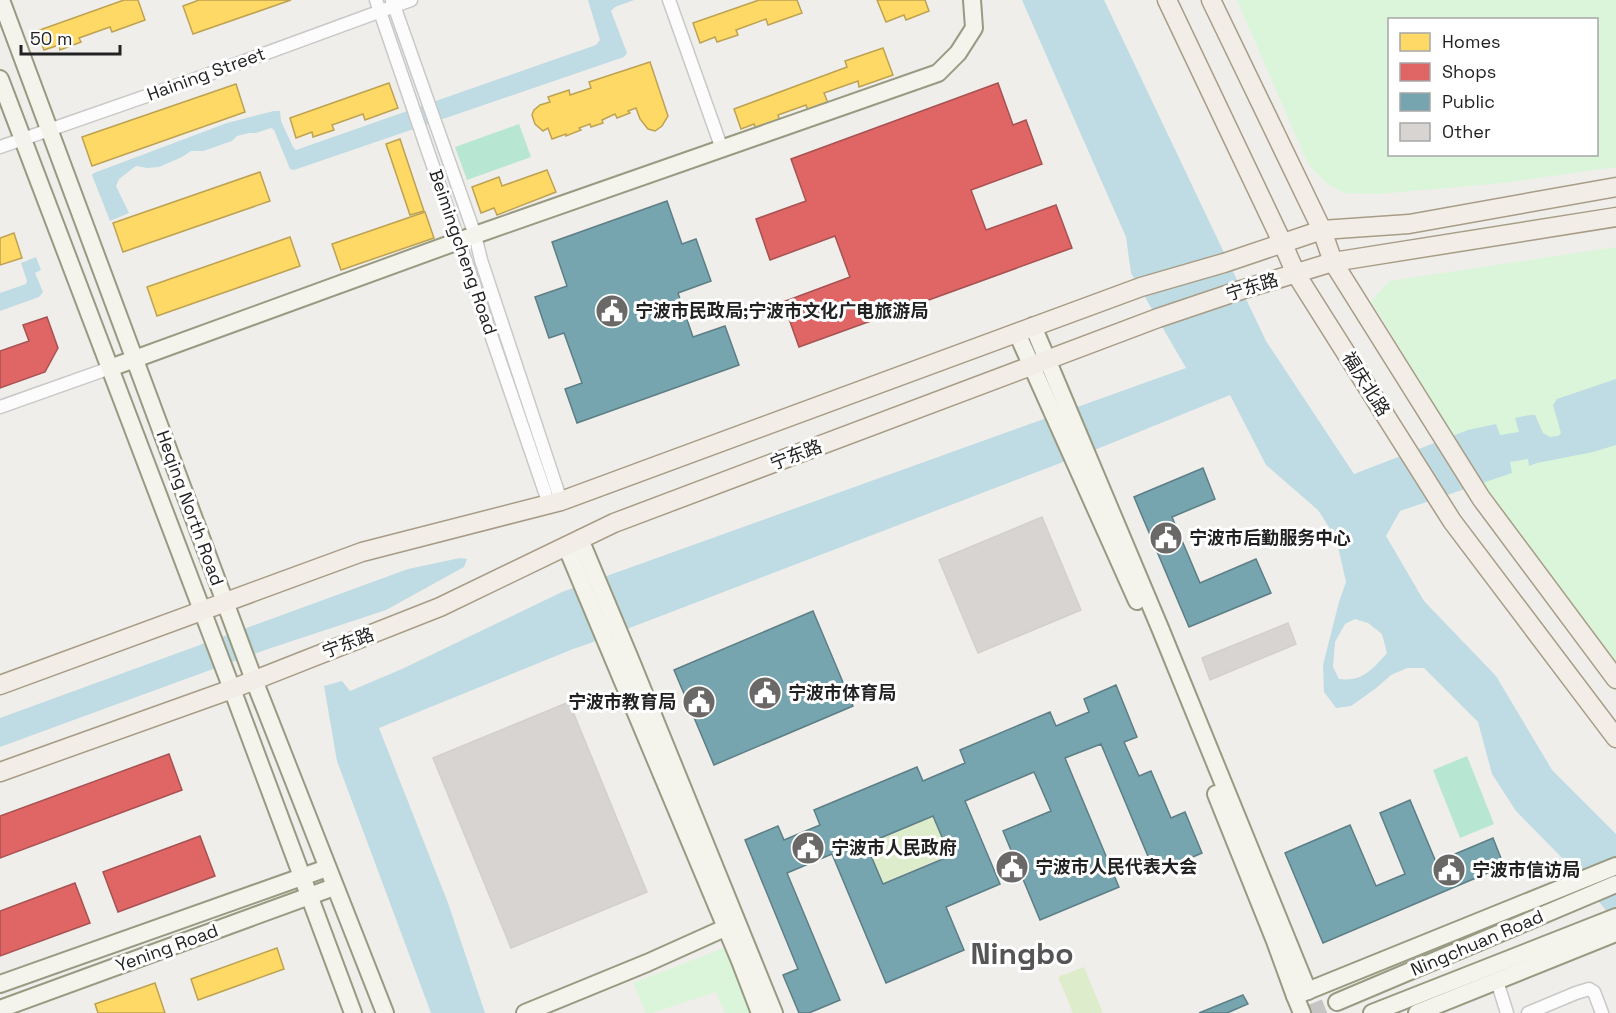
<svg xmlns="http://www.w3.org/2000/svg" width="1616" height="1013" font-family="'Space Grotesk','Noto Sans SC',sans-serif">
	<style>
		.grass { fill: #ddeccb }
		.park { fill: #daf5da; fill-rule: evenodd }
		.pitch { fill: #b7e6d2 }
		.water { fill: #bfdbe3; fill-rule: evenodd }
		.homes { fill: #ffd966; stroke: #bda252; stroke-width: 1.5 }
		.shops { fill: #e06666; stroke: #a75252; stroke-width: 1.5 }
		.public { fill: #76a5af; stroke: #5d7e85; stroke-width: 1.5; fill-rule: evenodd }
		.building { fill: #d7d4d2; stroke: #d3d0cc; stroke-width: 1.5 }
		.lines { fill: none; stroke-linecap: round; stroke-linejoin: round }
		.secondary-tunnel { stroke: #c7c5c3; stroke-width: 16; stroke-dasharray: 16 8; stroke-linecap: butt }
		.street-casing { stroke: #c9c8c7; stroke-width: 15 }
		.secondary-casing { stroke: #999a82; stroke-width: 20 }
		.primary-casing { stroke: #a79c86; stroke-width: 21 }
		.street { stroke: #fdfcfc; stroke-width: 12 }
		.secondary { stroke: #f4f4ed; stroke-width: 16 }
		.primary { stroke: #f3ede7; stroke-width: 18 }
		.labels { text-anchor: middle; stroke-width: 6; stroke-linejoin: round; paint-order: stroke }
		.street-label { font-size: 18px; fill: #222; stroke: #fff }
		.poi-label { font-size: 18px; font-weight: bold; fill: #222; stroke: #fff; text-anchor: start }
		.town-label { font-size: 30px; font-weight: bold; fill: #555; stroke: #fff }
	</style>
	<rect width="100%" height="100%" fill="#f0eeeb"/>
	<g class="grass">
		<polygon points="933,816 949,855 883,883 867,844"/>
		<polygon points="1084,967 1103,1013 1073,1013 1058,977"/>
	</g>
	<g class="park">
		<path d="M1237,0H1616V167L1503,183L1379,194L1343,193L1325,182L1308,164ZM1390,20H1596V154H1390Z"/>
		<polygon points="1616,247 1616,666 1482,484 1371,301 1389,281"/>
		<polygon points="724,948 753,1013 725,1013 716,992 652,1013 646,1013 633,983"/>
	</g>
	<g class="pitch">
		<polygon points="519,124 531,157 467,180 455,147"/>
		<polygon points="1467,756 1494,824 1460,838 1433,770"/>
	</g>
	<g class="water">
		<polygon points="588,0 634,0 615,7 611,11 627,53 624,57 294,170 290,169 274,130 271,128 256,133 249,133 237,136 232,141 203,151 191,151 182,157 159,167 147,168 136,166 119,179 116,186 129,213 110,221 92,175 94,173 227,123 274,111 280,111 281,121 293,147 296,150 596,45 600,40"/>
		<path d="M1022,0H1104L1266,341L1354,474L1468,430L1496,424L1500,435L1519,432L1515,418L1530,415H1535L1543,433L1550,437L1558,436L1561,433L1553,405L1557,399L1616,379V445L1593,452L1537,463L1529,466L1528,459L1510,462L1512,473L1400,511L1386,536L1424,601L1496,676L1552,770L1616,834V923L1573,869L1516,811L1492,774L1478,722L1424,668H1407L1391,675L1375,689L1351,706L1336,708L1324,692L1323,665L1339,602L1346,582L1336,538L1318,510L1266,465L1230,395L1097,449L585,645L573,649L379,728L448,903L485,1013H431L337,761L324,686L342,681L350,691L402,669L562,592L1186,368L1131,273L1126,237ZM1355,619L1368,623L1382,634L1387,653C1372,670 1362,682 1339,679L1333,667L1335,642L1345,624Z"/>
		<polygon points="36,257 41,270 35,273 43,292 39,297 0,311 0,293 26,284 27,281 21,263"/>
		<polygon points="460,558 467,559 464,567 386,610 265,650 0,747 0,718 408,569"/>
	</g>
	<g class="homes">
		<polygon points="124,0 138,0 145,20 112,32 110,27 79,38 81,42 60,50 59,45 44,50 37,31"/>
		<polygon points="199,0 291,0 193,34 183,6"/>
		<polygon points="759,0 797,0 802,13 768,25 766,19 736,30 738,35 717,42 715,37 700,43 693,23"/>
		<polygon points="877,0 925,0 929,11 906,20 904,15 886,22"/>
		<polygon points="883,48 893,75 859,87 858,81 824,93 828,103 808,111 806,105 778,115 780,121 756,129 754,124 741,129 734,109 847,67 845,61"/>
		<polygon points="650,62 668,116 662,126 655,131 648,129 640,119 636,108 628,111 630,113 617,118 615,114 602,120 603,123 591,127 590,124 579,128 581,130 566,136 566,134 552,139 548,128 543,131 535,124 532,115 534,110 540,105 550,102 548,97 569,90 570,95 591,88 589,82"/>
		<polygon points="389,83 398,108 365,120 363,114 332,125 334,130 313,137 312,132 296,138 290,118"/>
		<polygon points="236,84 245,112 92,166 82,137"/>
		<polygon points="400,139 424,211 410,215 386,144"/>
		<polygon points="547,170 556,192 497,215 494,208 481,213 472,187 499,177 502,186"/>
		<polygon points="260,172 270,201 123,252 113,223"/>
		<polygon points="425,212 434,238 341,270 332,244"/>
		<polygon points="14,233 22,258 0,265 0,238"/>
		<polygon points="290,237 300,266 157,316 147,287"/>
		<polygon points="34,345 42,369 0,385 0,357"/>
		<polygon points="277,948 284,969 198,1000 191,979"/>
		<polygon points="155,983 165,1013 98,1013 95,1004"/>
	</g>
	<g class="shops">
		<polygon points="998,83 1013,125 1026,120 1042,164 971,190 986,230 1056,205 1072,248 799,347 783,302 850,277 835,236 770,260 756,219 806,201 791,159"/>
		<polygon points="47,317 58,348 45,372 0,388 0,351 29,341 23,325"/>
		<polygon points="169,754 182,790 0,858 0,816"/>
		<polygon points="200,836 215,876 118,912 103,872"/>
		<polygon points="75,883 90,923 0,956 0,911"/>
	</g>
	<g class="public">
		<polygon points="667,201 682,244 696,239 711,281 678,293 693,337 725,326 739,365 577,423 565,389 582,383 564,333 549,338 535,297 567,286 552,242"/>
		<polygon points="1203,468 1215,499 1172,517 1200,583 1256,559 1271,593 1189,627 1134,497"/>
		<polygon points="813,611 853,706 714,765 674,670"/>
		<path d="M1116,685L1137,737L1124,742L1139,776L1151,771L1171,818L1185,812L1202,853L1155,873L1101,744L1065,758L1119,887L1040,920L1003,831L1051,811L1034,772L965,801L1000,884L946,907L964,950L886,983L832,854L787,873L840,1000L809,1013H799L783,975L798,969L745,840L778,826L784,840L820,825L814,810L917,767L923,781L965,763L960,750L1050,712L1056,726L1089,712L1084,699ZM933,816L950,856L883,884L866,844Z"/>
		<polygon points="1410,800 1436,862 1493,838 1504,866 1323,943 1285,853 1350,825 1376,886 1405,874 1380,813"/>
		<polygon points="1243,995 1248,1004 1227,1013 1199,1013"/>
	</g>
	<g class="building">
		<polygon points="1042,517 1081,610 978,653 939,560"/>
		<polygon points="1288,623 1296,644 1210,680 1202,658"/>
		<polygon points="569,702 647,892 511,948 433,758"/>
	</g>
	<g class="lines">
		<polyline class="secondary-tunnel" points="1310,1013 1337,1002"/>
		<defs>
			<g id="street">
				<polyline points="376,0 549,504"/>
				<polyline points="392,0 475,235 481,260 561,501"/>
				<polyline points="669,0 722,149"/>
				<polyline points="0,147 201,77 411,0"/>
				<polyline points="0,407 110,368"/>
				<polyline points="1497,981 1507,1013"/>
				<polyline points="1528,1013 1576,993 1589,989 1594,992 1602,1013"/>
			</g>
			<g id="secondary">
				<polyline points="1,0 254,680 385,1013"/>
				<polyline points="0,79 232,689 353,1013"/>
				<polyline points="1033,326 1160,628 1308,991"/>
				<polyline points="1017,333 1137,601"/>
				<polyline points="110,368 475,235 938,73 958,53 974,28 972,0"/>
				<polyline points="580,539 631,661 774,1013"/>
				<polyline points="566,546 740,961 760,1013"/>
				<polyline points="1216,794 1275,941 1295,996"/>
				<polyline points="0,984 327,868"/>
				<polyline points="1337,1002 1616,884"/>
				<polyline points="0,1009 334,887"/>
				<polyline points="525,1013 647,963 736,923"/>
				<polyline points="1302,1013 1295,996 1616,866"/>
				<polyline points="1372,1013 1616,917"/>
				<polyline points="1417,1013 1616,933"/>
			</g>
			<g id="primary">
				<polyline points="1167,0 1282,242 1296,274 1452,521 1616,738"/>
				<polyline points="1211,0 1322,230 1333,262 1481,498 1616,679"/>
				<polyline points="0,685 362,552 561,501 1141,287 1224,263 1322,230 1409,224 1616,187"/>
				<polyline points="0,772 232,689 440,607 614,523 1158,318 1241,290 1333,262 1616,217"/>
			</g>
		</defs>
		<use href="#street" class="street-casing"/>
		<use href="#secondary" class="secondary-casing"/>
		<use href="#primary" class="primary-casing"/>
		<use href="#street" class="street"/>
		<use href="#secondary" class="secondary"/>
		<use href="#primary" class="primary"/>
	</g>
	<defs>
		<symbol id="civic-disc" viewBox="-11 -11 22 22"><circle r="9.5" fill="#6a6968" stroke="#fff"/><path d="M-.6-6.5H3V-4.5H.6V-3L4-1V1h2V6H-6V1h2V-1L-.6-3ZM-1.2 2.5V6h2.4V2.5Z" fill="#fff"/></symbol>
	</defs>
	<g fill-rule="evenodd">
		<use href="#civic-disc" x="593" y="292" width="38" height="38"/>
		<use href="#civic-disc" x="1147" y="519" width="38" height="38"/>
		<use href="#civic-disc" x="746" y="674" width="38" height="38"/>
		<use href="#civic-disc" x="680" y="683" width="38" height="38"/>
		<use href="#civic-disc" x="789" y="829" width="38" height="38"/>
		<use href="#civic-disc" x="993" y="848" width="38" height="38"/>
		<use href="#civic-disc" x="1430" y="851" width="38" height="38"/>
	</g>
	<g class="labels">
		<g class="street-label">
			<text transform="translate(206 74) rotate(-20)" y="6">Haining Street</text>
			<text transform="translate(463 252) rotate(71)" y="6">Beimingcheng Road</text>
			<text transform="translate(1252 287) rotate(-17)" y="6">宁东路</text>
			<text transform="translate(1366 384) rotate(58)" y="6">福庆北路</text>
			<text transform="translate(796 455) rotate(-21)" y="6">宁东路</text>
			<text transform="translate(190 508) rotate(70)" y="6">Heqing North Road</text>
			<text transform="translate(348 643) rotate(-21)" y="6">宁东路</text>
			<text transform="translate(1477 943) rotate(-23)" y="6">Ningchuan Road</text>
			<text transform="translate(167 948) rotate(-20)" y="6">Yening Road</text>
		</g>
		<g class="poi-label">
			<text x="635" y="317">宁波市民政局;宁波市文化广电旅游局</text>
			<text x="1189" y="544">宁波市后勤服务中心</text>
			<text x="788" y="699">宁波市体育局</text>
			<text x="676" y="708" text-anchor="end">宁波市教育局</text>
			<text x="831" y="854">宁波市人民政府</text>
			<text x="1035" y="873">宁波市人民代表大会</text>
			<text x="1472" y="876">宁波市信访局</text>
		</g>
		<g class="town-label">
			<text x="1022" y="964">Ningbo</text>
		</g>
	</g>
	<rect x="1388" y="18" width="210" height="138" fill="#ffffff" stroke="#a7a7a7" stroke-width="1.5"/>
	<rect x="1400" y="33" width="30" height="18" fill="#ffd966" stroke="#a7a7a7" stroke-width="1.5"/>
	<text x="1442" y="48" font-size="18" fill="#222222">Homes</text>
	<rect x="1400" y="63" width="30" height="18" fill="#e06666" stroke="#a7a7a7" stroke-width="1.5"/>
	<text x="1442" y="78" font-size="18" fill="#222222">Shops</text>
	<rect x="1400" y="93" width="30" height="18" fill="#76a5af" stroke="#a7a7a7" stroke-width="1.5"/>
	<text x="1442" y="108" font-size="18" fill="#222222">Public</text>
	<rect x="1400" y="123" width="30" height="18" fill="#d7d4d2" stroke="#a7a7a7" stroke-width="1.5"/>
	<text x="1442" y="138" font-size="18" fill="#222222">Other</text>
	<path d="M21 45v9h99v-9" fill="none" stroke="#222222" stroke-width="3"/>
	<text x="30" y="45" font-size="18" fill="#222222" stroke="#ffffff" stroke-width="4.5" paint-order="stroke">50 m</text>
</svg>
